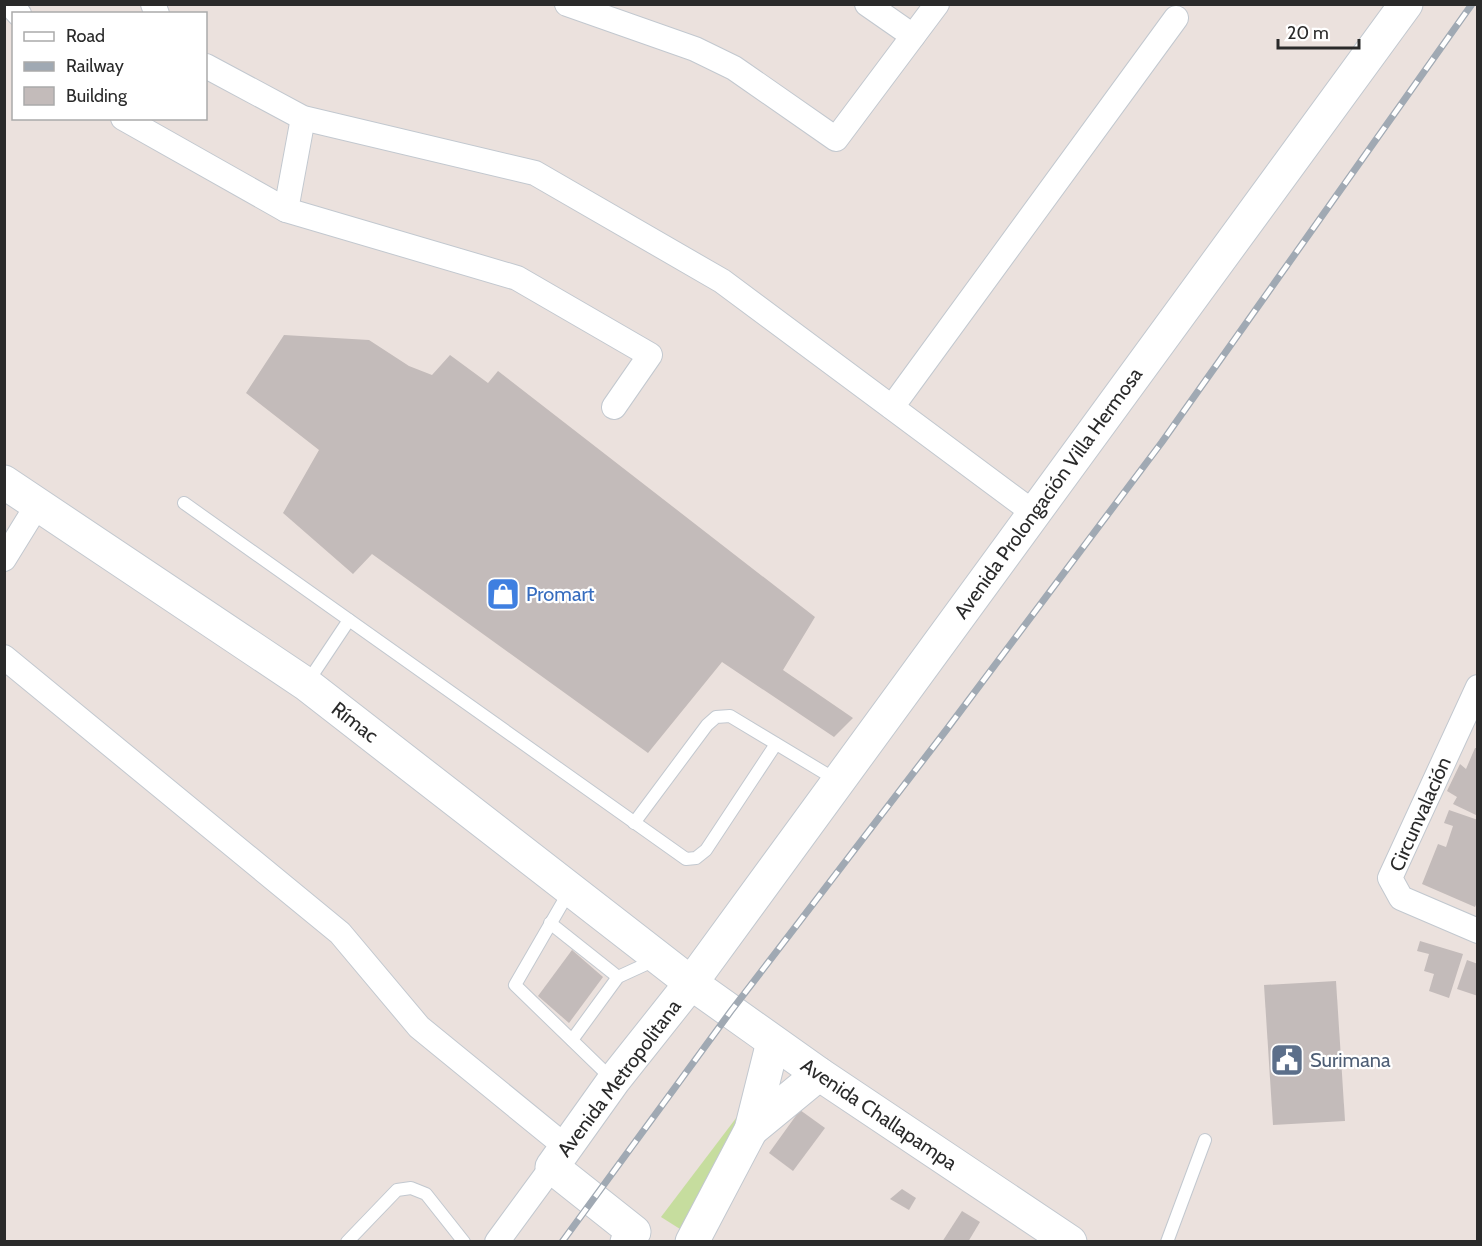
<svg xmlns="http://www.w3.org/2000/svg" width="1482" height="1246" font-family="Cabin,sans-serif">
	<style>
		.green { fill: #c6dd9e }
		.building { fill: #c3bbba }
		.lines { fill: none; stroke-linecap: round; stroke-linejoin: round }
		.lane-casing { stroke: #c2c8cf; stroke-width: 14 }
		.street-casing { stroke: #c2c8cf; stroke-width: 26 }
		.secondary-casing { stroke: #c2c8cf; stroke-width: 35 }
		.lane { stroke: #fff; stroke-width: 12 }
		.street { stroke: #fff; stroke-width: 24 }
		.secondary { stroke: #fff; stroke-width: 33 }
		.rail-casing { stroke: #a0a9b3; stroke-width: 7 }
		.rail { stroke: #fff; stroke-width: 4.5; stroke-dasharray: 14; stroke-linecap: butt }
		.labels { text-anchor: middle; stroke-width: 4.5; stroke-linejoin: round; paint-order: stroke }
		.street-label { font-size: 20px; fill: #2a2a2a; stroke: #fff }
		.shop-label { font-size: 20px; fill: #366cbe; stroke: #fff; text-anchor: start }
		.service-label { font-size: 20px; fill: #4e5e75; stroke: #fff; text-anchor: start }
	</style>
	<rect width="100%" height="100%" fill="#ebe1dd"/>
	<polygon class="green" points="765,1080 680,1229 661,1217"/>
	<g class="building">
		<polygon points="284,335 369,340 409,366 432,375 450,355 488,383 498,371 815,617 783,670 853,718 834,737 722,662 648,753 372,554 353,574 283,513 319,450 246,393"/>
		<polygon points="1475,748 1478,748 1478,816 1453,804 1457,797 1447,791 1460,764 1466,769"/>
		<polygon points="1449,810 1478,820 1478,900 1475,907 1422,884 1438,844 1446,847 1453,826 1444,823"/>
		<polygon points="1420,941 1463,954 1449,998 1429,991 1434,974 1424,971 1429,954 1417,951"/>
		<polygon points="572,950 603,977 569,1023 538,996"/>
		<polygon points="1467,960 1478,964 1478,996 1457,989"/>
		<polygon points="1336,981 1345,1121 1273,1125 1264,985"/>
		<polygon points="800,1110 825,1128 793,1171 769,1153"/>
		<polygon points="902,1189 916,1198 909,1210 890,1199"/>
		<polygon points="962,1211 980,1222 968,1242 942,1242"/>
	</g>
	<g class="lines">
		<defs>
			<g id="lane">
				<polyline points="184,503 686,859 696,858 706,850 776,744"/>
				<polyline points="307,683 349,620"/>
				<polyline points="634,823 707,725 716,717 730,716 838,781"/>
				<polyline points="570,890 515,985 613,1080"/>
				<polyline points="550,923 618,977"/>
				<polyline points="572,1040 618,977 655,960"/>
				<polyline points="347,1242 397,1190 411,1188 426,1194 464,1242"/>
				<polyline points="1167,1242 1205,1140"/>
			</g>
			<g id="street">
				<polyline points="10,4 19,14"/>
				<polyline points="153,4 157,14"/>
				<polyline points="567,4 695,49 734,68 836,139 937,4"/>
				<polyline points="867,4 913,36"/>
				<polyline points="206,66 303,118 535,173 722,281 1034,513"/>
				<polyline points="123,118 286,210 517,278 650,355 614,407"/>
				<polyline points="286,210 303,118"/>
				<polyline points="892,407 1176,18"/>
				<polyline points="4,559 38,504"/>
				<polyline points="4,657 340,933 419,1027 566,1147"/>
				<polyline points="1478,687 1390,878 1401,898 1478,931"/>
				<polyline points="497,1242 552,1167"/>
			</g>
			<g id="secondary">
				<polyline points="4,482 306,684 691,983 819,1074 1070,1242"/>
				<polyline points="751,1130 819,1074"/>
				<polyline points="627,1242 634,1232 552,1167 614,1080 691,983 1406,4"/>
				<polyline points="692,1242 751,1130 773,1042"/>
			</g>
		</defs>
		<use href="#lane" class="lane-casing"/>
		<use href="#street" class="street-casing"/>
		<use href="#secondary" class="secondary-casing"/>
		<use href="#lane" class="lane"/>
		<use href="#street" class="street"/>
		<use href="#secondary" class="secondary"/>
		<defs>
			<polyline id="rail" points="562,1242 731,1011 947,729 1162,442 1472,4"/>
		</defs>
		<use href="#rail" class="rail-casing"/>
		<use href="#rail" class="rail"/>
	</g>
	<defs>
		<symbol id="shop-square" viewBox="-11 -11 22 22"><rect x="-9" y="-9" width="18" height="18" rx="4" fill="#3f7fe0" stroke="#fff"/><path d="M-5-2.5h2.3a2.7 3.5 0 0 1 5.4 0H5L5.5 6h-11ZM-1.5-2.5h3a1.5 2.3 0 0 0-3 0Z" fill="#fff"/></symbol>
		<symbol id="civic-square" viewBox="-11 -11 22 22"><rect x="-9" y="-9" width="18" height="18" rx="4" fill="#5c6f8a" stroke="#fff"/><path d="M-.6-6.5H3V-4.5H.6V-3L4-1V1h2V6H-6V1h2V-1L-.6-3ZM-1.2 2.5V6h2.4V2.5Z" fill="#fff"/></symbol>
	</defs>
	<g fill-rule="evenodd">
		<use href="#shop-square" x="484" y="575" width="38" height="38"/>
		<use href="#civic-square" x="1268" y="1041" width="38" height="38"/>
	</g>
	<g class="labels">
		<g class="street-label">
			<text transform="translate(1048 493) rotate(-54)" y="7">Avenida Prolongación Villa Hermosa</text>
			<text transform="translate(355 722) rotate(38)" y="7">Rímac</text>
			<text transform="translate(1420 814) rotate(-66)" y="7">Circunvalación</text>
			<text transform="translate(619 1078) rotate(-53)" y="7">Avenida Metropolitana</text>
			<text transform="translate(879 1114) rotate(34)" y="7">Avenida Challapampa</text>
		</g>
		<g class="shop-label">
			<text x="526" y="601">Promart</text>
		</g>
		<g class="service-label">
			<text x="1310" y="1067">Surimana</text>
		</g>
	</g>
	<rect width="1482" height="1246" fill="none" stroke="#2a2a2a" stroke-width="12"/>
	<rect x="12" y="12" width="195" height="108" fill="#ffffff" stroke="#aaaaaa" stroke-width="1.5"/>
	<rect x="24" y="32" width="30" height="9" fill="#ffffff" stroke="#aaaaaa" stroke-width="1.5"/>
	<text x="66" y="42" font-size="18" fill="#2a2a2a">Road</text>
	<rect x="24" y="62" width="30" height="9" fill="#a0a9b3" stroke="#aaaaaa" stroke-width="1.5"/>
	<text x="66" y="72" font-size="18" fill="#2a2a2a">Railway</text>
	<rect x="24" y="87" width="30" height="18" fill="#c3bbba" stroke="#aaaaaa" stroke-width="1.5"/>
	<text x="66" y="102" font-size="18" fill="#2a2a2a">Building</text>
	<path d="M1278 39v9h81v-9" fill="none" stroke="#2a2a2a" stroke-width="3"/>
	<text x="1287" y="39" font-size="18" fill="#2a2a2a" stroke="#ffffff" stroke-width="4.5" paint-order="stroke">20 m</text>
</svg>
